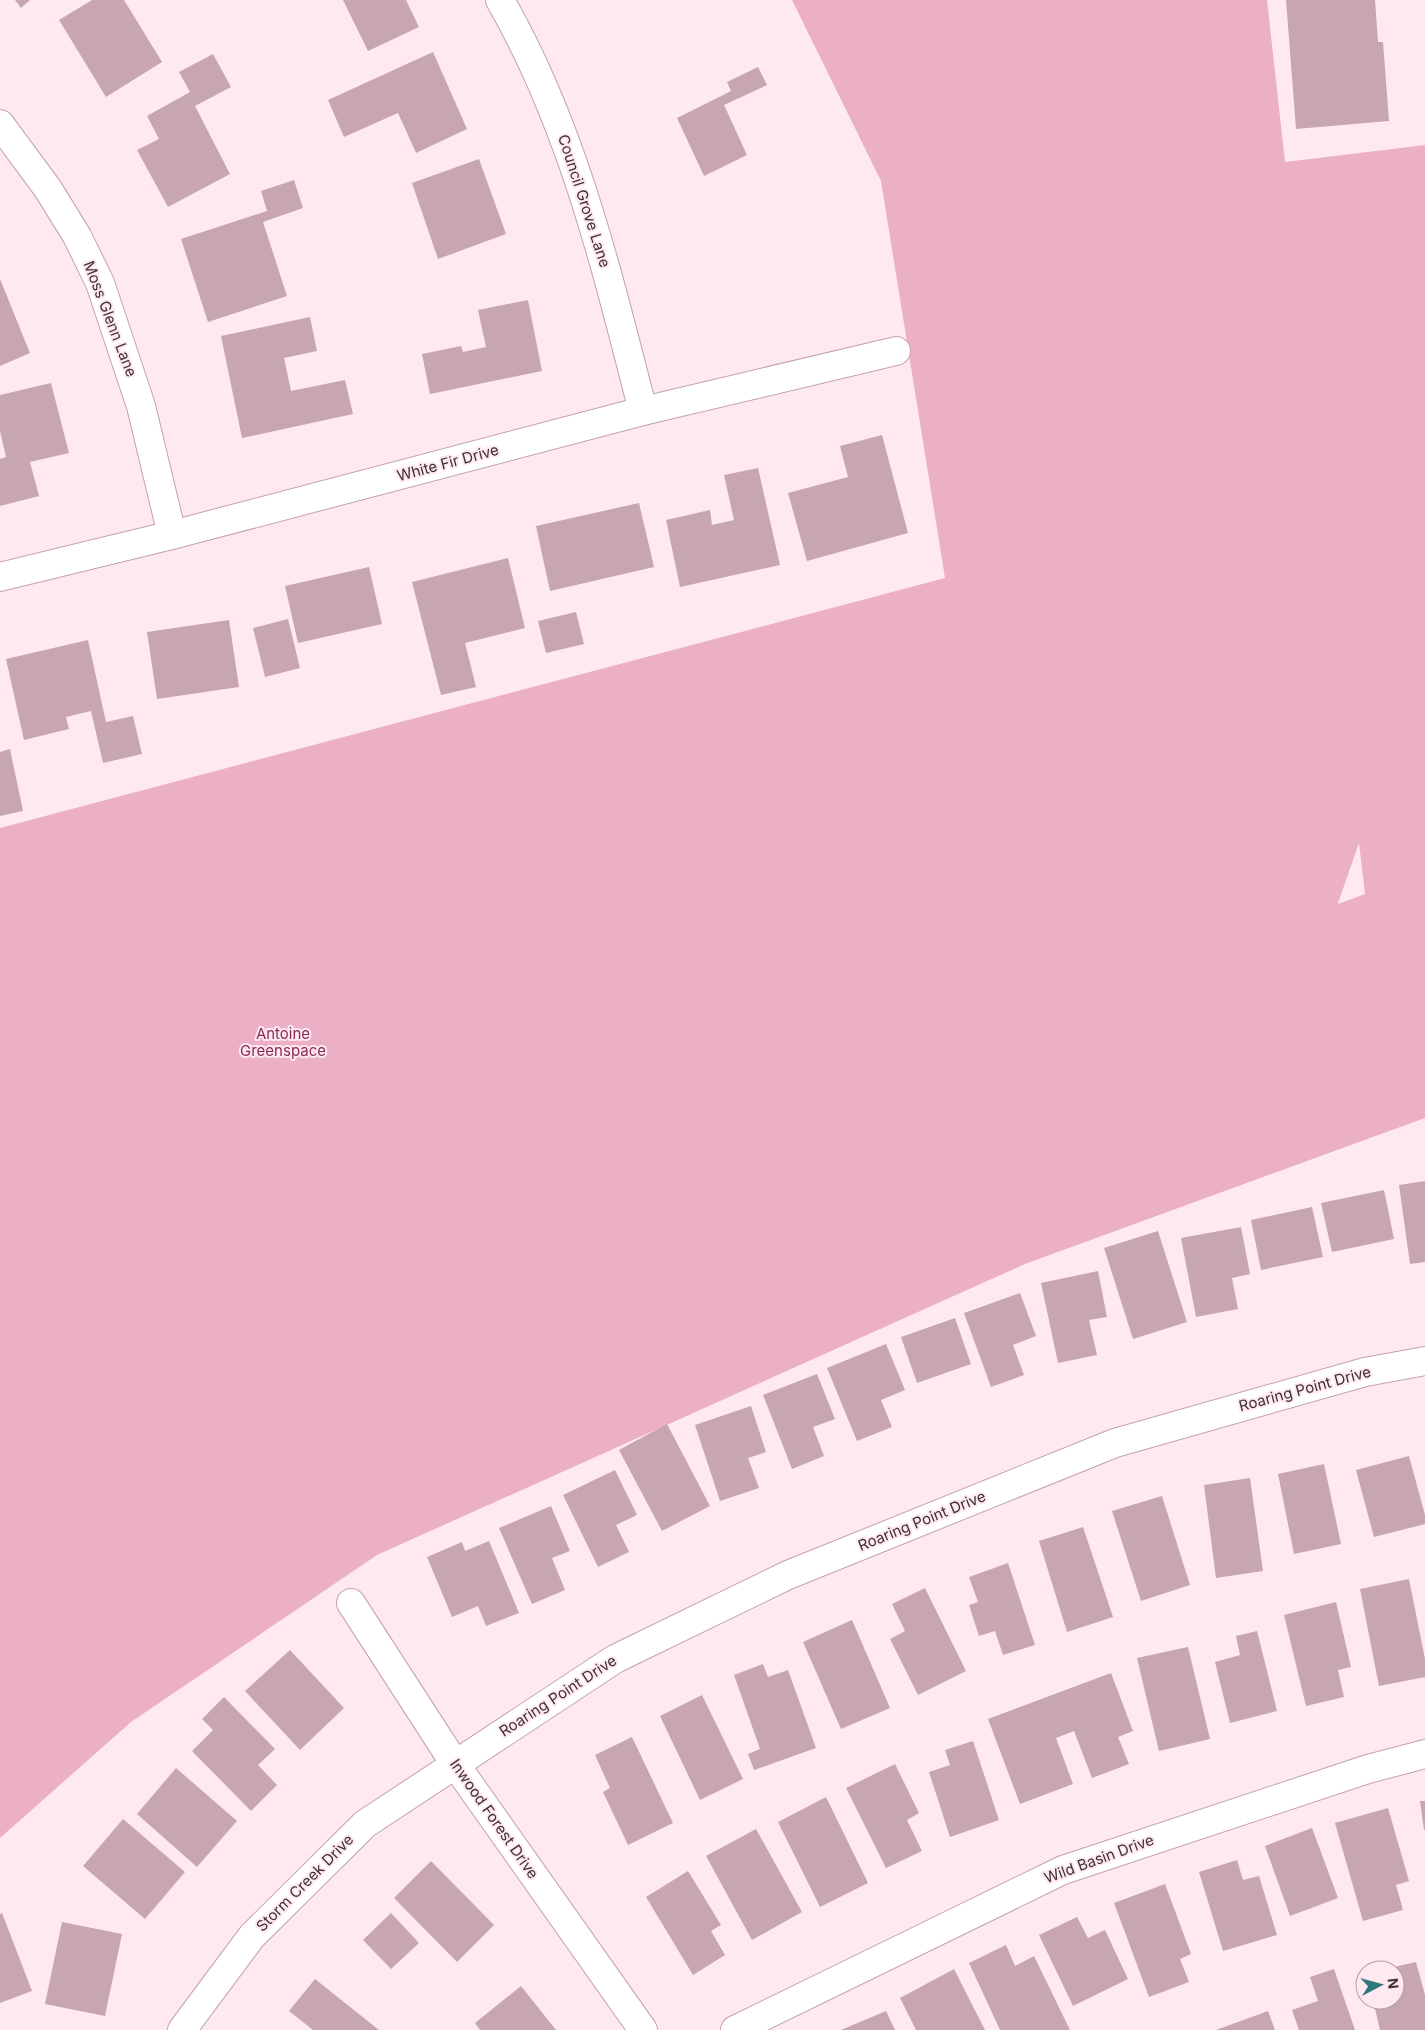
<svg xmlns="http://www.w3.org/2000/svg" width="1425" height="2030" font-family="Inter,sans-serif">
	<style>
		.green { fill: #ebafc6; fill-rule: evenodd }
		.building { fill: #c7a5b2 }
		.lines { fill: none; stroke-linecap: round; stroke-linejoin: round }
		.street-casing { stroke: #c3a1ae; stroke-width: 30 }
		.street { stroke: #fff; stroke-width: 28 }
		.labels { text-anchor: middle; stroke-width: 4; stroke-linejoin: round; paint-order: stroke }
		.street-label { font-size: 15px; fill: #3e3035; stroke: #ffe9f1 }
		.park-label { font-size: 15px; fill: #8a2859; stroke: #ffe9f1 }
	</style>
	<rect width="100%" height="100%" fill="#ffe9f1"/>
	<path class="green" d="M792,0H1267L1285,162L1425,145V1118L1025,1264L377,1555L131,1722L0,1838V828L945,578L881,181ZM1359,843L1365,894L1338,904V903Z"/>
	<g class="building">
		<polygon points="15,0 30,0 21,8"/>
		<polygon points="92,0 124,0 162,62 106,97 59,20"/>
		<polygon points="343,0 406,0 419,27 368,51"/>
		<polygon points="1286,0 1375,0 1378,42 1383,42 1389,121 1296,129"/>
		<polygon points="433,52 467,129 416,153 398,113 344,137 328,100"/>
		<polygon points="213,54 231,87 195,106 230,174 168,207 137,150 159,139 147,116 190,92 179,72"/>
		<polygon points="758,67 767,85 724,105 747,155 704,176 677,118 731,91 727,82"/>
		<polygon points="479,159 506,234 438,259 412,183"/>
		<polygon points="294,180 303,208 263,222 287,296 208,322 181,239 267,211 261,191"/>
		<polygon points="0,279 30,353 0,366"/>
		<polygon points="528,300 542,371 430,394 422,354 461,346 463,352 486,347 478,310"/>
		<polygon points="310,317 317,351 284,358 291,391 345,380 353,414 242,438 221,336"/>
		<polygon points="51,383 69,453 30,462 39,496 0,506 0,459 6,457 0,431 0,395"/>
		<polygon points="882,435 908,533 807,561 788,493 848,477 840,446"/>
		<polygon points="758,468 780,565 680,587 666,520 710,510 712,525 734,520 724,475"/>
		<polygon points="639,503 654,567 550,591 536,526"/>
		<polygon points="508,558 525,628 465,643 476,687 441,695 412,582"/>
		<polygon points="369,567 382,624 298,643 285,586"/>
		<polygon points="576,612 584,644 546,653 538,621"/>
		<polygon points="288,619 300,668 265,677 253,628"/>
		<polygon points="229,620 239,687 157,699 147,632"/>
		<polygon points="88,640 106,722 133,716 142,754 103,763 91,711 66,717 69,729 24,740 6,659"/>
		<polygon points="10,749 23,811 0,816 0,752"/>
		<polygon points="1425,1181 1425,1262 1410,1264 1399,1185"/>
		<polygon points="1384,1190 1394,1239 1332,1252 1321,1203"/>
		<polygon points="1312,1207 1323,1257 1261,1270 1251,1220"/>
		<polygon points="1241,1227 1250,1274 1232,1278 1238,1309 1196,1317 1181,1238"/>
		<polygon points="1158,1231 1187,1322 1133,1339 1104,1248"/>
		<polygon points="1098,1271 1107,1317 1089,1320 1097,1355 1058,1363 1041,1283"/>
		<polygon points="1020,1293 1036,1336 1013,1345 1024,1375 991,1387 964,1313"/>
		<polygon points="955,1318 971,1364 917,1383 901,1337"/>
		<polygon points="886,1344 905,1390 881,1400 892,1427 857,1441 827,1368"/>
		<polygon points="817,1374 835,1419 813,1427 824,1456 792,1469 763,1395"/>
		<polygon points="751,1406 766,1452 748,1458 759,1488 720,1501 695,1425"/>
		<polygon points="667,1424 710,1506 662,1531 619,1450"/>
		<polygon points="1409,1456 1425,1515 1425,1524 1374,1537 1356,1470"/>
		<polygon points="1324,1464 1341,1544 1294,1554 1278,1474"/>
		<polygon points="615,1470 637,1515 616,1525 629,1552 598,1567 563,1495"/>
		<polygon points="1250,1478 1263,1571 1216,1578 1204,1485"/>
		<polygon points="1162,1496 1190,1585 1141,1601 1112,1511"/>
		<polygon points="551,1506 570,1551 552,1558 565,1590 532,1604 499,1528"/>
		<polygon points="1083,1527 1113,1617 1067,1632 1039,1541"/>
		<polygon points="489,1541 519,1613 486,1626 478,1606 452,1617 427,1557 462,1542 465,1551"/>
		<polygon points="1008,1563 1035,1645 1003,1655 995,1631 979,1636 969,1605 978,1602 969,1577"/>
		<polygon points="1409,1579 1425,1659 1425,1677 1379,1686 1360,1589"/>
		<polygon points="925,1588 966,1671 918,1695 890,1639 905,1631 892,1604"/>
		<polygon points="1336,1602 1351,1667 1338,1670 1344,1697 1306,1706 1284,1615"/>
		<polygon points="852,1620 890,1708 841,1729 803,1642"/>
		<polygon points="1257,1631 1277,1711 1230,1723 1215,1662 1240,1655 1236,1636"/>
		<polygon points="1188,1647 1210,1739 1159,1751 1137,1658"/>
		<polygon points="290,1650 344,1708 300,1750 245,1691"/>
		<polygon points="763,1664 768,1677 788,1670 816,1748 754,1770 748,1754 760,1749 734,1675"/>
		<polygon points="1111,1673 1133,1731 1118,1737 1129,1764 1092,1778 1074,1731 1056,1738 1073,1784 1020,1804 988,1719"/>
		<polygon points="702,1695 743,1779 700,1800 660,1716"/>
		<polygon points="224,1697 275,1749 258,1765 277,1785 251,1811 192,1751 213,1730 202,1719"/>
		<polygon points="632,1737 673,1823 628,1845 603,1792 610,1788 595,1755"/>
		<polygon points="973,1741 999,1820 950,1837 929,1772 950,1765 945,1750"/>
		<polygon points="895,1764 919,1813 907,1820 922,1851 886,1868 846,1788"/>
		<polygon points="176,1768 237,1821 197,1867 137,1814"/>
		<polygon points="826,1797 868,1883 820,1907 778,1822"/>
		<polygon points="1420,1801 1425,1801 1425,1830 1424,1830"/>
		<polygon points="1388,1808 1409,1881 1396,1885 1403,1910 1363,1921 1335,1823"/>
		<polygon points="123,1819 185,1872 145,1919 83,1866"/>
		<polygon points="1312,1828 1338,1898 1290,1916 1265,1846"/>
		<polygon points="756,1829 802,1912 752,1940 706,1856"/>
		<polygon points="1237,1860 1243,1880 1259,1876 1277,1935 1223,1951 1199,1872"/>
		<polygon points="431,1861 494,1925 457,1962 394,1898"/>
		<polygon points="688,1871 721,1925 711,1931 725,1955 693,1975 646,1897"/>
		<polygon points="1165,1884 1191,1954 1180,1959 1189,1982 1149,1997 1114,1903"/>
		<polygon points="2,1913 32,1991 0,2003 0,1914"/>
		<polygon points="391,1913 419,1943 391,1969 363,1940"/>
		<polygon points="1077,1917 1088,1938 1105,1930 1128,1979 1073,2006 1039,1935"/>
		<polygon points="62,1922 122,1934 105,2016 45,2004"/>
		<polygon points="1006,1945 1015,1966 1034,1956 1070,2030 1000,2030 969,1963"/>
		<polygon points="1416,1962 1425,1995 1425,2030 1380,2030 1373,2000 1395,2000 1395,1970 1385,1969"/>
		<polygon points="954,1969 985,2030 916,2030 900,1998"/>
		<polygon points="1334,1969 1355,2030 1299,2030 1292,2010 1318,2001 1310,1977"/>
		<polygon points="315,1979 379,2030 313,2030 289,2011"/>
		<polygon points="521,1986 556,2030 480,2030 475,2023"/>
		<polygon points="886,2011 895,2030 841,2030"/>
		<polygon points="1268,2011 1275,2030 1216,2030"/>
	</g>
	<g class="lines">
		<defs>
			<g id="street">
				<path d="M500,0C573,127 607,271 643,411"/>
				<polyline points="0,124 48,189 77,236 100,283 141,406 172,535"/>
				<polyline points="0,577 172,535 643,411 896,351"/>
				<polyline points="351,1603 455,1764 643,2030"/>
				<polyline points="182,2030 252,1936 365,1824 615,1659 788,1575 1115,1443 1365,1372 1425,1361"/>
				<polyline points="735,2030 1063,1870 1368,1769 1425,1754"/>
			</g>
		</defs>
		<use href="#street" class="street-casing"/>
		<use href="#street" class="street"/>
	</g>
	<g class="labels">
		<g class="street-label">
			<text transform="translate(584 201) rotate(72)" y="5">Council Grove Lane</text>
			<text transform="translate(110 319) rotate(69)" y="5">Moss Glenn Lane</text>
			<text transform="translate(448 463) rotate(-15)" y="5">White Fir Drive</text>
			<text transform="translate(1305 1389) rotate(-15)" y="5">Roaring Point Drive</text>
			<text transform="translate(922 1521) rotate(-22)" y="5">Roaring Point Drive</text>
			<text transform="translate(558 1696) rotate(-33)" y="5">Roaring Point Drive</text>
			<text transform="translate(494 1819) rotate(55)" y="5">Inwood Forest Drive</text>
			<text transform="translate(1099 1859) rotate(-20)" y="5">Wild Basin Drive</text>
			<text transform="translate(305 1883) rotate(-45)" y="5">Storm Creek Drive</text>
		</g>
		<g class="park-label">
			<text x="283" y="1039">Antoine<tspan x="283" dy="17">Greenspace</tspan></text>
		</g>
	</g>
	<g transform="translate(1380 1985) rotate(84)"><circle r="24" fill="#ffe9f1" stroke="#b29fa6"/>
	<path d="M0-4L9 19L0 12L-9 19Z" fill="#2f787b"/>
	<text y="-8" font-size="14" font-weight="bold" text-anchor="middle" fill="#3e3035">N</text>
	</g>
</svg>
